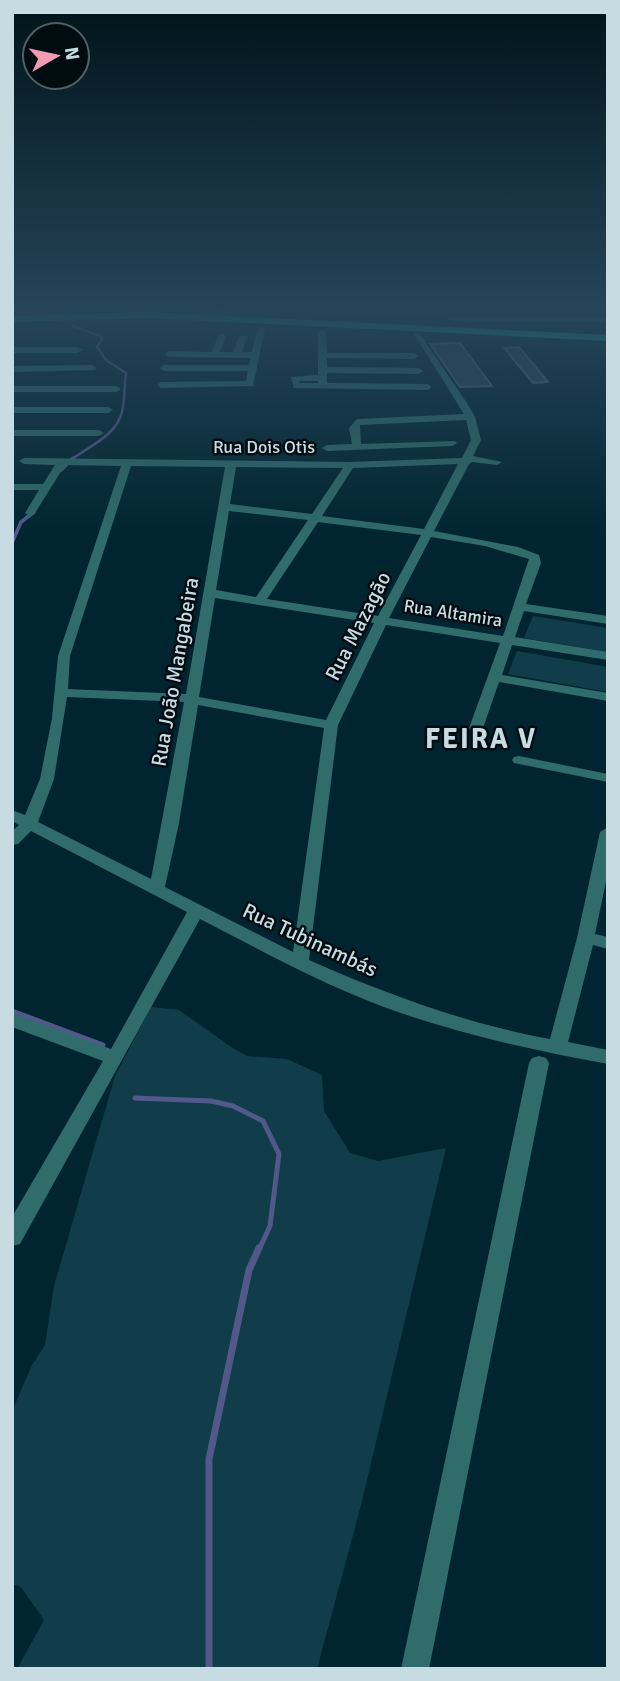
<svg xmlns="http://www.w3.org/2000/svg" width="620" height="1681" font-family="Signika,sans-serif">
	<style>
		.green { fill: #113d4a }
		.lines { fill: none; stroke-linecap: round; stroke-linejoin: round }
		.stream-far3 { stroke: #52598a; stroke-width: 2.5 }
		.stream-far2 { stroke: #52598a; stroke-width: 3.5 }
		.stream-far1 { stroke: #52598a; stroke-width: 5 }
		.stream { stroke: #52598a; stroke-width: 7 }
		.building { fill: #2f465c; stroke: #516880; stroke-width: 2 }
		.minor { fill: #2f6c6b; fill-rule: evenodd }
		.major { fill: #18b9b7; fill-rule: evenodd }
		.labels { text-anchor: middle; stroke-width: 5; stroke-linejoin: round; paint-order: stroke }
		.far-street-label { font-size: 18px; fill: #c7dbe3; stroke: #010c10 }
		.street-label { font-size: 21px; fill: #c7dbe3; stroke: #010c10 }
		.district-label { font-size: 28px; font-weight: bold; letter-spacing: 2px; fill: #c7dbe3; stroke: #010c10 }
	</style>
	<rect width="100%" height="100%" fill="#002430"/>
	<g class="green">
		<polygon points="533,616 608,628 608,652 524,638"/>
		<polygon points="517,651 608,667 608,692 508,674"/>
		<polygon points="151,1007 179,1010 231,1047 247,1056 287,1059 322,1075 324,1111 350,1153 378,1161 446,1148 361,1505 317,1669 17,1669 44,1620 21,1587 12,1584 12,1411 32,1365 45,1345 54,1286 115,1076"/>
	</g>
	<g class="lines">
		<g class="stream-far3">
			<polyline points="65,314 69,306"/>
			<path d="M71,460C89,446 116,436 122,412C125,399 124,386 126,373L106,360L97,347L102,339L100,336L73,326"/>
		</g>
		<g class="stream-far2">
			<polyline points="61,470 73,458"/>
			<polyline points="12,543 21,522 34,512"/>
		</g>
		<g class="stream-far1">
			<polyline points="12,1011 103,1045"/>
			<polyline points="135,1098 211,1101 233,1106 263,1121 279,1154 270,1226 259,1250"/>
		</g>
		<polyline class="stream" points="209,1669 209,1459 249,1270 259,1248"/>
	</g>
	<g class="building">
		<polygon points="460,343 492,386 460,387 430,344"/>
		<polygon points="519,347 548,382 533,383 504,348"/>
	</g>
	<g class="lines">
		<g class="minor">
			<polygon points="219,306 227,306 225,319 221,321 217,319"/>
			<polygon points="447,317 608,318 608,322 450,321"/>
			<polygon points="261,327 265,329 253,386 161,388 157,385 161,382 246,381 248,371 164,371 160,368 164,365 249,365 251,358 169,357 165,354 169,351 212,352 218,336 222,334 226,336 220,352 233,352 239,337 243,335 247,337 242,352 252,352 257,329"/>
			<path d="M322,330L326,332L327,353H414L418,356L414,359L327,358V367L419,368L423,371L419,374L327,373V383L428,384L432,387L428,390L294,388L291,377L318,375V332ZM299,381H318V383H300Z"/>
			<path d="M414,334H420L467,403L475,417L481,440L473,456L502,462L497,465L472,462L469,464L434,531L518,547L539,555L541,563L526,604L608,616V624L524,611L515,637L608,652V660L512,645L502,675L608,693V701L499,682L483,728L476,732L471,731L469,728L500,643L386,625L338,725L309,960C386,994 467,1024 550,1039L577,938L600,832L608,827V872L595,934L608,937V949L593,945L568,1042L608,1050V1064C522,1048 434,1029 354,995C301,973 251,945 200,919L20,1244L12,1246V1217L103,1061L12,1027V1013L111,1049L187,912L31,831L18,844L12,845V831L19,825L12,821V810L25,815L40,779L52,718L58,656L121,466L65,465L35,513L30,516L25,513L39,490H12V484H43L55,465L24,464L19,461L24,458L350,462L462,458L471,440L466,420L360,425L361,444L455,441L457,443L452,446L327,451L322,448L327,445L352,444L349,428L357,419L464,414ZM458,464L424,529L322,516L353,468ZM131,466L225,467L186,694L68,689L70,656ZM236,467L343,468L312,514L230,504ZM229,511L308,520L256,597L216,590ZM318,522L421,535L378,616L267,599ZM431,537L485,546L529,559L503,636L389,618ZM215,598L374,623L326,720L199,697ZM67,697L184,702L151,879L38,822L54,779ZM198,705L324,728L293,952L165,887L179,823Z"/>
			<polygon points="12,347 78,347 82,350 78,353 12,353"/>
			<polygon points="92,365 96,368 95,370 12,372 12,366"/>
			<polygon points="12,386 116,386 121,389 116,392 12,392"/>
			<polygon points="12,407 108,407 113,410 108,413 12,413"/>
			<polygon points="12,430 99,430 104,433 99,436 12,436"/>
			<polygon points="519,756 608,774 608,782 514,763 512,760 514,757"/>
			<polygon points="539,1056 546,1058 549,1063 429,1669 401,1669 529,1063 532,1058"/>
		</g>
		<polygon class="major" points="147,312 608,335 608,341 147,318 12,322 12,316"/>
	</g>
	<linearGradient id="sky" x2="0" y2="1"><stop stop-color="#00141a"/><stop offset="0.57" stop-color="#264559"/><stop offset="1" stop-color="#264559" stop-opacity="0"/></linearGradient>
	<rect width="620" height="541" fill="url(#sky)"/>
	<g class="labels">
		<g class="far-street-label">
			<text x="264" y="453">Rua Dois Otis</text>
			<text transform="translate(453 613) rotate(9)" y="6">Rua Altamira</text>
		</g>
		<g class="street-label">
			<text transform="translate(358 626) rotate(-63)" y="7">Rua Mazagão</text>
			<text transform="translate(175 672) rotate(-80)" y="7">Rua João Mangabeira</text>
			<text transform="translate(310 940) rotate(25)" y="7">Rua Tubinambás</text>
		</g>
		<g class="district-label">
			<text x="481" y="748">FEIRA V</text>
		</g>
	</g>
	<rect width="620" height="1681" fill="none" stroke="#c7dbe3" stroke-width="28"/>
	<g transform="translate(56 56) rotate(81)"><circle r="33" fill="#010c10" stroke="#505f64" stroke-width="2"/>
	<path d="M0-5L12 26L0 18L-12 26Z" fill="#f19ab3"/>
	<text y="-10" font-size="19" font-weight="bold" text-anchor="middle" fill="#c7dbe3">N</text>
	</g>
</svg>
